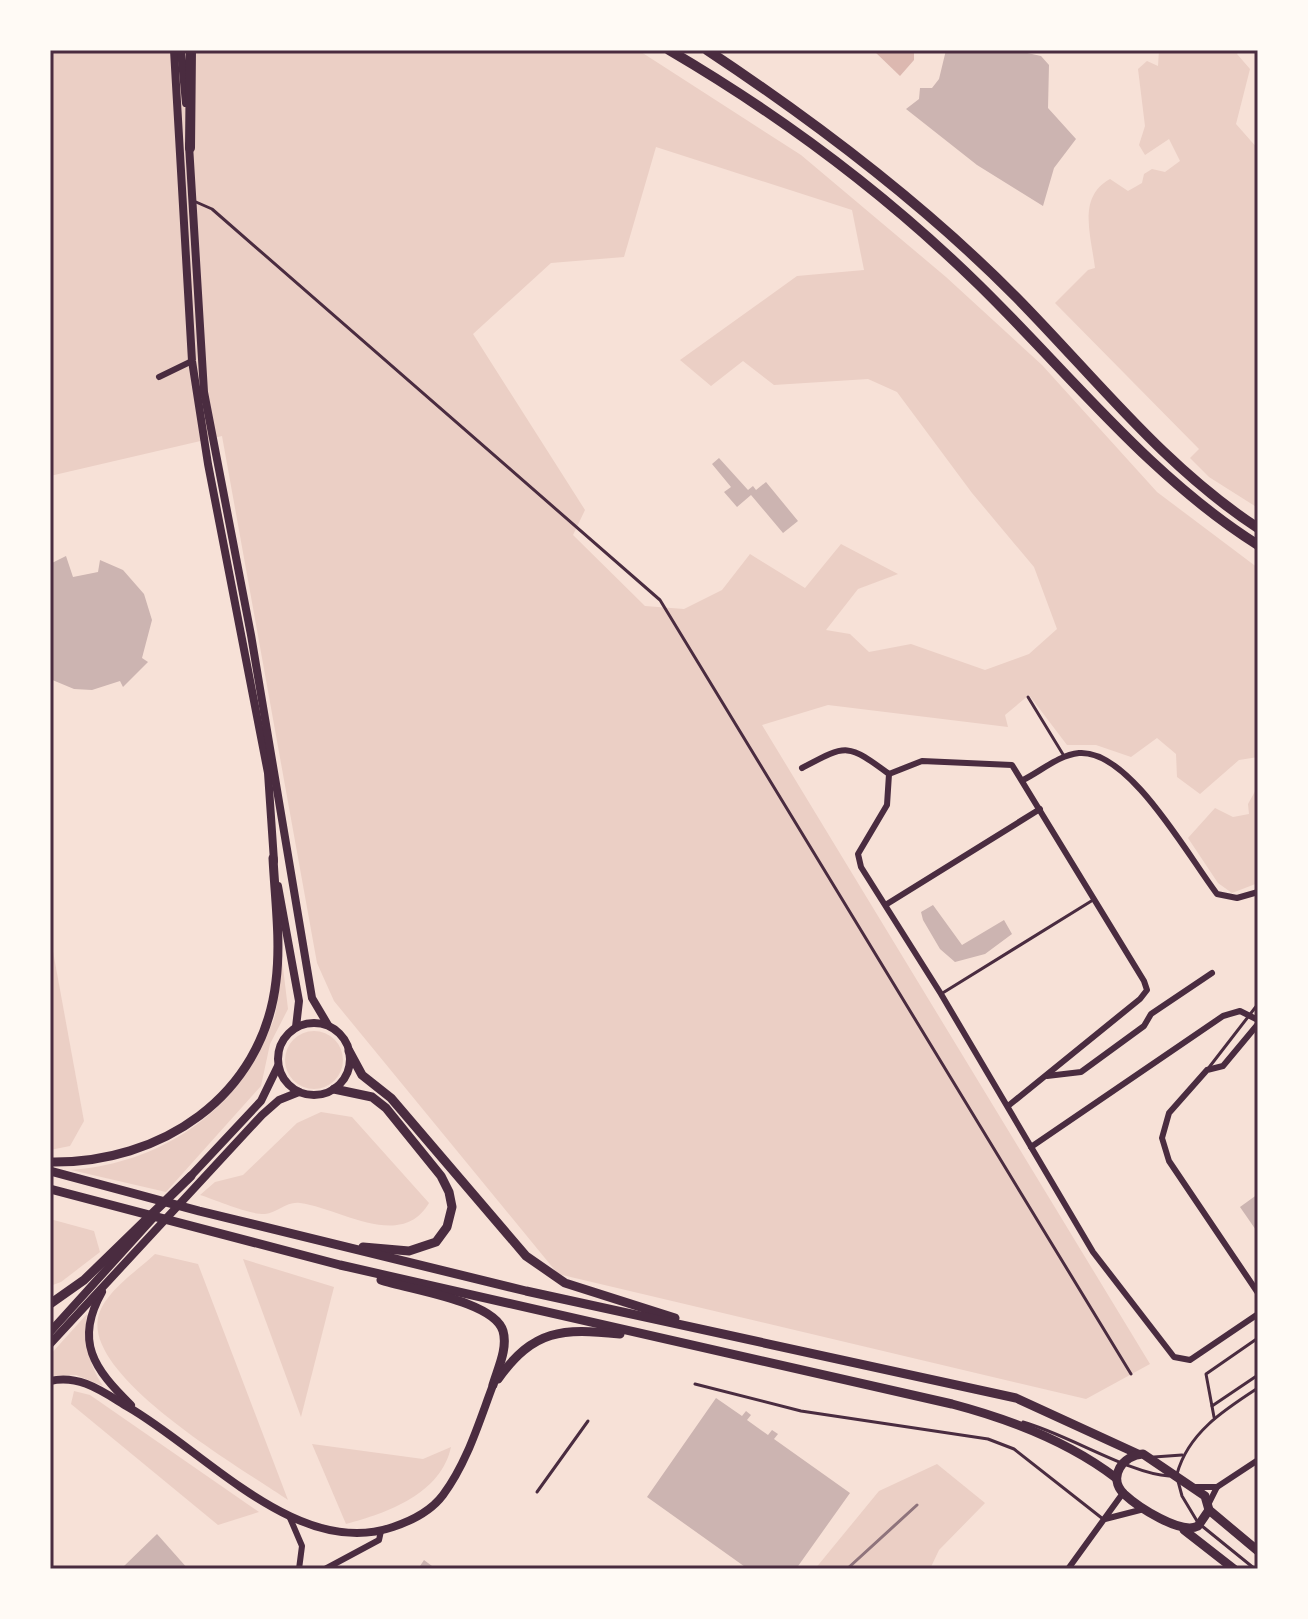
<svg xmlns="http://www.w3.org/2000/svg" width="1308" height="1619" font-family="'Archivo Narrow',sans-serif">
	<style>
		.green { fill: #ebcfc5; fill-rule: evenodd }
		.water { fill: #dcb8b0 }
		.building { fill: #ccb4b1 }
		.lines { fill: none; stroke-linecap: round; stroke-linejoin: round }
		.service { stroke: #4a2c40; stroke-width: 3 }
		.minor { stroke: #4a2c40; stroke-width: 6 }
		.secondary { stroke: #4a2c40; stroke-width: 8 }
		.primary { stroke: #4a2c40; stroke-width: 9 }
		.motorway { stroke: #4a2c40; stroke-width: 10 }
		.rail { stroke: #8f747c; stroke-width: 3 }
		.neatline { fill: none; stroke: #4a2c40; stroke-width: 3 }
	</style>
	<rect width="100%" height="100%" fill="#f7e1d7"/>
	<g class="green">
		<path d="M50,50H638L801,155L946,277L1042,365L1157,492L1258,568V757L1239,760L1200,794L1177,777L1176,754L1157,738L1131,757L1096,745H1067L1029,695L1005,715L1008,727L828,705L762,725L1150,1364L1086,1399L558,1274L334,1001L317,963L222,436L50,476ZM656,147L852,210L864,270L797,276L680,360L711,386L743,361L774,385L868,379L897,392L972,493L1034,567L1057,629L1029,654L985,670L911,644L869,652L850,634L826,630L858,589L898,574L841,544L805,588L750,554L722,590L684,609L645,606L573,535L585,510L473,334L551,263L624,257Z"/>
		<path d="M1159,50H1241L1237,54L1250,69L1236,124L1258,149V508L1209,477L1190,458L1199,449L1055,303L1088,270L1095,268C1091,235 1077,197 1110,179L1128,191L1142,183L1144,174L1152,169L1165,172L1180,161L1169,139L1145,155L1139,145L1145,126L1138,69L1147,61L1158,66Z"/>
		<polygon points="1258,786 1258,883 1232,893 1218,883 1188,838 1215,808 1233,817 1249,814 1248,804"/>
		<polygon points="50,935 84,1121 70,1146 50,1150"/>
		<path d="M282,959L288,1009L270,1044L261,1086L166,1192L71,1170C154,1164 228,1119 263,1043C267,1034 273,1024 275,1015C279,997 280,977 282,959Z"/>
		<circle cx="314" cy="1060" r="29"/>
		<path d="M321,1112L352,1117L429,1203C401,1251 340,1208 300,1203C287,1201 277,1213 265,1214C250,1215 216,1200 200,1195L215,1182L243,1175L297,1123Z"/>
		<polygon points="50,1219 94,1231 100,1252 61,1282 50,1286"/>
		<path d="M155,1254L198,1264L288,1500C243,1469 86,1379 98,1318C103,1293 137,1271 155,1254Z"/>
		<polygon points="243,1259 334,1287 301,1417"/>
		<path d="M87,1314C84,1341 88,1363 103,1386L76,1375L50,1376V1355Z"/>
		<polygon points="74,1391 90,1395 259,1512 218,1525 71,1404"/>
		<path d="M312,1444L423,1459L451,1447C441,1494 387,1513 346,1524Z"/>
		<polygon points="937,1464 985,1503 939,1550 930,1569 815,1569 879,1491"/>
	</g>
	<polygon class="water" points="873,50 914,50 914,60 900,76"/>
	<g class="building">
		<polygon points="946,50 1014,50 1041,56 1049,65 1048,108 1076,139 1054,168 1043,206 977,165 906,109 919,99 920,88 932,88 939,79"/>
		<polygon points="719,458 748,490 753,486 756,490 766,482 798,521 783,533 751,495 737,507 724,492 731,487 712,464"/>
		<polygon points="66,556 73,577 98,572 100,560 123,570 144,594 152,620 142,658 148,662 123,687 120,681 92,690 74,689 50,679 50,564"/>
		<polygon points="933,905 962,945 1004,920 1012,934 985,954 955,962 940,949 923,920 921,912"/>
		<polygon points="1258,1194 1258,1233 1240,1207"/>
		<polygon points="716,1398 742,1416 746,1411 751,1415 747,1420 768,1435 772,1430 778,1434 774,1439 850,1493 796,1569 748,1569 647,1497"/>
		<polygon points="157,1534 188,1569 121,1569"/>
		<polygon points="424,1560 436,1569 418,1569"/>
	</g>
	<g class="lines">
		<g class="service">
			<polyline points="196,202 212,209 660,600 1131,1374"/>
			<polyline points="1028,697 1064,756"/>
			<polyline points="941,994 1093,900"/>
			<polyline points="1207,1070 1258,1004"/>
			<polyline points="695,1384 801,1411 988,1439 1014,1449 1103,1519"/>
			<polyline points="1212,1406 1258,1375"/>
			<polyline points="1214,1417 1206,1374 1258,1338"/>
			<path d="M1023,1422C1067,1434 1130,1474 1169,1476"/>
			<polyline points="1154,1457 1182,1455"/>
			<path d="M1177,1474C1188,1433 1224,1410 1258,1388"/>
			<polyline points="1178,1481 1182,1496 1197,1521"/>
			<polyline points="537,1492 588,1421"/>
			<polyline points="1202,1526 1255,1569"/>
		</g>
		<g class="minor">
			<polyline points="159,377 192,361"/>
			<path d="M802,768C847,744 847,743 889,774L887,805L858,854L861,867L941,994L1093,1252L1174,1357L1190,1360L1258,1314"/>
			<polyline points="889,774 922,761 1012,765 1144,981 1147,990 1140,999 1008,1106"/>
			<path d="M1023,780C1041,771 1059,755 1079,753C1129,749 1188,856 1217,894L1237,898L1258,892"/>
			<polyline points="887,904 1040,809"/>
			<polyline points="1258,1024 1223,1066 1207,1070 1169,1113 1162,1138 1169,1161 1258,1293"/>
			<polyline points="1047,1076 1081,1072 1144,1026 1151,1014 1212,973"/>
			<polyline points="1031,1147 1223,1016 1240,1011 1258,1020"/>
			<polyline points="1195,1487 1217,1487"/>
			<polyline points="1209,1503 1217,1487 1258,1460"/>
			<polyline points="290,1518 302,1546 299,1569"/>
			<polyline points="1105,1519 1144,1509"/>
			<polyline points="325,1569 379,1540 381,1531"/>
			<polyline points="1068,1569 1123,1493"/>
		</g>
		<g class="secondary">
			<polyline points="174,50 192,361 208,464 268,773 274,861"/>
			<polyline points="181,50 186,103"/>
			<polyline points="189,145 204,392 251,635 312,998 328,1025"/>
			<polyline points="278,886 299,1001 296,1027"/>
			<circle cx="314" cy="1059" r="36"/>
			<polyline points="187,1180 261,1101 278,1066"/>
			<path d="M102,1292C74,1341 94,1369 131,1405"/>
			<polyline points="50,1332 154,1217"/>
			<polyline points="50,1344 262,1115 279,1100 299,1092"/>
			<path d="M50,1381C80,1374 103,1392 128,1407C205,1451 298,1560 393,1527C411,1521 431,1511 443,1495C467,1463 479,1422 493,1385"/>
		</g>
		<g class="primary">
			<polyline points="349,1051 362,1075 391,1098 526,1256 565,1283 675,1318"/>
			<polyline points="334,1089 372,1097 386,1108 441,1176 449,1192 452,1207 447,1227 436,1242 409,1251 363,1247"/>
			<path d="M50,1162C160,1164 263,1097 276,981C281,941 275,898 273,858"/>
			<polyline points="50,1171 199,1211 526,1291 1016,1398 1138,1454"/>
			<path d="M50,1189L340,1265L952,1404C1009,1419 1069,1442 1116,1478"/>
			<path d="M381,1280C411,1290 494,1301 503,1331C508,1348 498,1368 493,1385"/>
			<polyline points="50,1304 84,1280 191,1176"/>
			<path d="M498,1379C534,1329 562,1328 620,1334"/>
			<path d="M1143,1454L1205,1496L1209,1510L1198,1526C1181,1535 1138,1507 1124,1494C1107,1477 1123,1455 1143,1454Z"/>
			<polyline points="1209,1510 1258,1551"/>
			<polyline points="1184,1530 1234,1569"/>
		</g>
		<g class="motorway">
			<path d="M669,50C780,115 887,195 979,285C1069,373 1150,477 1258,545"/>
			<path d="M707,50C817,123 923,203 1016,297C1094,376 1164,467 1258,528"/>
			<polyline points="190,148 191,50"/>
		</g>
		<polyline class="rail" points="847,1569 917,1505"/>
	</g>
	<rect width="1308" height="1619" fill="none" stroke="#fffaf5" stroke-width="104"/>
	<rect x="52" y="52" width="1204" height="1515" class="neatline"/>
</svg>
